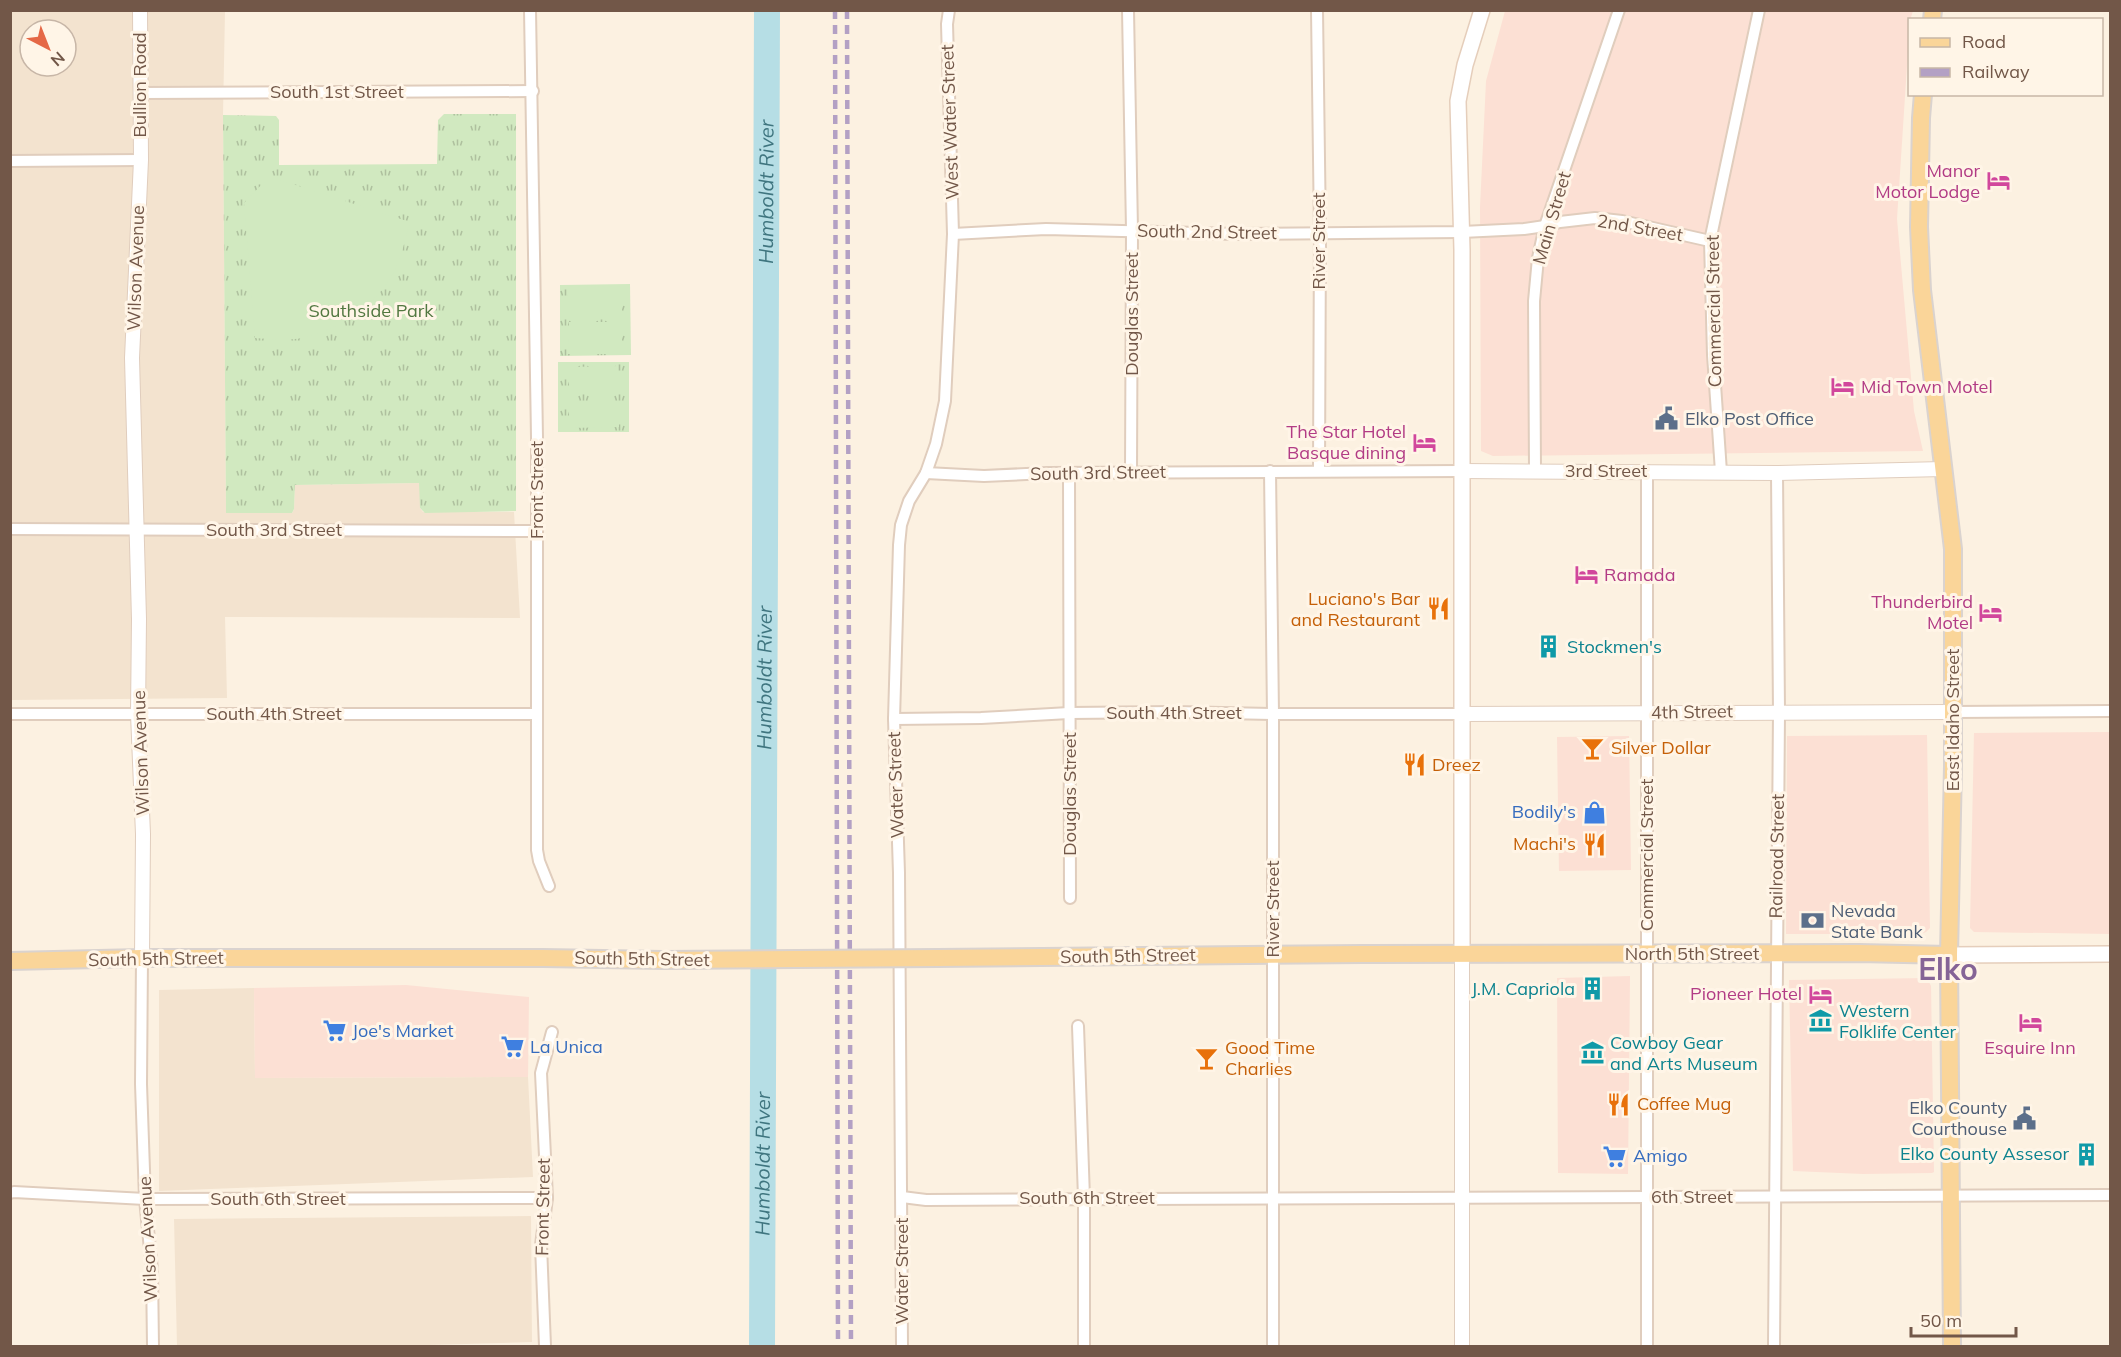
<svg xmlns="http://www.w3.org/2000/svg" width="2121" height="1357" font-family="Mulish,sans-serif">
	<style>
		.residential { fill: #f3e3cf; fill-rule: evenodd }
		.commercial { fill: #fce0d4 }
		.grass { fill: url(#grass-tufts) }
		.garden { fill: #d1e9c0 }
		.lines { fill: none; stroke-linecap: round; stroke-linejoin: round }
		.river { stroke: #b6dee5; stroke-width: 26 }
		.minor-casing { stroke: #e0cdbd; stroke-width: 14 }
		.tertiary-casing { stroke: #e0cdbd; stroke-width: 16 }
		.secondary-casing { stroke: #e5cebb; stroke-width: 18 }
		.primary-casing { stroke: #dad3cf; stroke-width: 20 }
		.minor { stroke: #fff; stroke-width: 10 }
		.tertiary { stroke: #fff; stroke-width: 14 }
		.secondary { stroke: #fff; stroke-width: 15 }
		.primary { stroke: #fad599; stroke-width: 16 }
		.rail { stroke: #b3a0c4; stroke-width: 4.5; stroke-dasharray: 9 6; stroke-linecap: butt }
		.primary-bridge-casing { stroke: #dad3cf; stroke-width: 20; stroke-linecap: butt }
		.primary-bridge { stroke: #fad599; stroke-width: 16 }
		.labels { text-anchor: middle; stroke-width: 6; stroke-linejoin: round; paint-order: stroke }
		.street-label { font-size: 18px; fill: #725748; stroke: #fff5e7 }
		.hotel-label { font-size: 18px; fill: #b23c85; stroke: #fff5e7; text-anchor: end }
		.park-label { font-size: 18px; fill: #527841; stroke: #fff5e7 }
		.service-label { font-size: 18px; fill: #4e5e75; stroke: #fff5e7; text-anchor: start }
		.food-label { font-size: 18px; fill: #c56008; stroke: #fff5e7; text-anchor: start }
		.culture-label { font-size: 18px; fill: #0d838f; stroke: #fff5e7; text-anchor: start }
		.shop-label { font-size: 18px; fill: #366cbe; stroke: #fff5e7; text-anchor: start }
		.water-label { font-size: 20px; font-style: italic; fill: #3f757f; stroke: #fff5e7 }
		.town-label { font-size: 30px; font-weight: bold; fill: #856496; stroke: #fff5e7 }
	</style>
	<defs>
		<pattern id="grass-tufts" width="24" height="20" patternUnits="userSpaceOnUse" patternTransform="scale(1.5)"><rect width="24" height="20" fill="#d1e9c0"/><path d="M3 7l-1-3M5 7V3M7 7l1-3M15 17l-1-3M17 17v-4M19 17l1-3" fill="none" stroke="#aec09e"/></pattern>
	</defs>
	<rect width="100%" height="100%" fill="#fcf1e1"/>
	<g class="residential">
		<path d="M10,11H225L223,115L226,513H292L294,509L295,485L420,483V508L423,512H514L520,618L225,617L227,698L11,700ZM30,30H66V66H30Z"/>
		<polygon points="254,988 255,1078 528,1077 533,1177 159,1191 159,990"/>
		<polygon points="531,1216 532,1342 394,1346 177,1346 174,1219"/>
	</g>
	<g class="commercial">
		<polygon points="1505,11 1913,11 1910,20 1897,219 1914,411 1923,451 1493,456 1481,451 1480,207 1486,81"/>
		<polygon points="2110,732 2110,934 1974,932 1970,928 1974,733"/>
		<polygon points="1927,735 1930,928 1926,932 1921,934 1786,934 1787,736"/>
		<polygon points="1629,736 1631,870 1559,871 1557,737"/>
		<polygon points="1630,976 1628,1174 1558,1173 1557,978"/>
		<polygon points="1927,978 1931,986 1934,1172 1932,1173 1863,1174 1793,1171 1789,980"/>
		<polygon points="406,985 529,997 528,1077 255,1078 254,988"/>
	</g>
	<g class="grass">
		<polygon points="444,114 516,114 516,511 425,513 420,508 419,483 295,485 294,509 292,513 226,513 223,115 276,116 279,120 279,165 437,164 438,120"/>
		<polygon points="630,284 631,355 560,356 560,285"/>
		<rect x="558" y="362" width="71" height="70"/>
	</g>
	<g class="garden">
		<path d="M274,178L410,222C406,236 403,250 398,263C382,302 342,329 302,338C286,341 270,339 255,338L244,203L263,183Z"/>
		<polygon points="622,286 622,318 568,318 568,287"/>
		<polygon points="569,322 622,322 622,354 568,354"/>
		<polygon points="618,366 618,389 569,389 569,367"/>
		<polygon points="569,405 619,405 619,427 569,428"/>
	</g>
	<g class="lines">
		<path class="river" id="s1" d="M762,1346L767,10"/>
		<defs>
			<g id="minor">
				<polyline points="530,10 537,437 537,850 539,861 549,886"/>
				<polyline points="1128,10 1132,230 1131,473"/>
				<polyline points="1317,10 1320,233 1319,471"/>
				<polyline points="140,93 533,91"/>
				<polyline points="10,161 141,160"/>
				<polyline points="953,234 1046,229 1236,234 1462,232 1524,229 1545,226 1560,222 1595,218 1622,221 1710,241"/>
				<polyline points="1535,470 1534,301 1538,258 1545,226 1619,10"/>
				<polyline points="1270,471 1273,714 1273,1346"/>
				<polyline points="1721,472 1713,355 1710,241 1759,10"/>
				<polyline points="926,473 984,476 1047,473 1462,471"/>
				<polyline points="1069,473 1070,898"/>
				<polyline points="10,529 537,531"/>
				<polyline points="1953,712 2110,711"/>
				<polyline points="10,714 537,714"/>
				<polyline points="894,719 981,718 1069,713 1174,712 1273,714 1462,714"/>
				<polyline points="142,958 141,1084 145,1199 152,1270 153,1346"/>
				<polyline points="1078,1026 1084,1198 1084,1346"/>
				<polyline points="10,1193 14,1192 145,1199 547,1198"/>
				<polyline points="902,1197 926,1200 2110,1195"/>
				<polyline points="545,1346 541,1245 547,1198 541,1073 552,1032"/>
				<polyline points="902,1346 899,873 894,719 899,545 901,525 909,501 926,473 936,444 945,401 953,234 947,24 949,10"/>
				<polyline points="1647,1346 1647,471"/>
				<polyline points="1774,1346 1779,712 1777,473"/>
			</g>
			<g id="tertiary">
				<polyline points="140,10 141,160 132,358 139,619 138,714 143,834 142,958"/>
				<polyline points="1462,471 1777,473 1943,469"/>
				<polyline points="1462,714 1953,712"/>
				<polyline points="1462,954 1462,1346"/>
			</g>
			<g id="secondary">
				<polyline points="1462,954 1462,250 1458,101 1465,65 1482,10"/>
				<polyline points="1949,955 2110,954"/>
			</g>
			<g id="primary">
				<polyline points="1932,20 1933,10"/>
				<polyline points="1923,94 1921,118 1919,227 1922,290 1953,549 1953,766 1949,955 1952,1346"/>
				<polyline points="937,958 1363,954 1859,953 1949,955"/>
				<polyline points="10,961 142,958 543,958 663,960"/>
			</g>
		</defs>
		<use href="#minor" class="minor-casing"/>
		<use href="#tertiary" class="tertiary-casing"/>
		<use href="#secondary" class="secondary-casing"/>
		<use href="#primary" class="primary-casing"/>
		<use href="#minor" class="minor"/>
		<use href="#tertiary" class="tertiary"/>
		<use href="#secondary" class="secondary"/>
		<use href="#primary" class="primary"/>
		<g class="rail">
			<polyline points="835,10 838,1346"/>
			<polyline points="847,10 851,1346"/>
		</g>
		<defs>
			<polyline id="primary-bridge" points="663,960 937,958"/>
		</defs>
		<use href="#primary-bridge" class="primary-bridge-casing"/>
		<use href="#primary-bridge" class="primary-bridge"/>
	</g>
	<defs>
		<symbol id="hotel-bare" viewBox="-9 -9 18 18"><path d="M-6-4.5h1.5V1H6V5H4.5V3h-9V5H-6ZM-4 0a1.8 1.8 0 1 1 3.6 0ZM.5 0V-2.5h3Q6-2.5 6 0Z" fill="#d1479c" stroke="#fff5e7" stroke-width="2.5" paint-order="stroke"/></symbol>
		<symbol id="civic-bare" viewBox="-9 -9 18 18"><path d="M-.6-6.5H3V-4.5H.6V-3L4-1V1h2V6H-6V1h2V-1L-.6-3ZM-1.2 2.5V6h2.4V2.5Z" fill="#5c6f8a" stroke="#fff5e7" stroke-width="2.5" paint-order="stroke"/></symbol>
		<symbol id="restaurant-bare" viewBox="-9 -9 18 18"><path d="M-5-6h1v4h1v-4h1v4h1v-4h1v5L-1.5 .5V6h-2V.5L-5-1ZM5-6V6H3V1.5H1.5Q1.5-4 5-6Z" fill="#e8710a" stroke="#fff5e7" stroke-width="2.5" paint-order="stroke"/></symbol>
		<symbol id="building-bare" viewBox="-9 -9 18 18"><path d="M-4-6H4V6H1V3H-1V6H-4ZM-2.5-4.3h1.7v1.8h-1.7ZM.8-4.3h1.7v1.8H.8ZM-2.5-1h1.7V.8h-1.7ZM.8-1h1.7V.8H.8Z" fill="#0f9aa8" stroke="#fff5e7" stroke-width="2.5" paint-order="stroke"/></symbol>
		<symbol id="bar-bare" viewBox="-9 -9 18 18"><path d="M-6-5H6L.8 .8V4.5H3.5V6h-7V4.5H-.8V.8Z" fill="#e8710a" stroke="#fff5e7" stroke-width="2.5" paint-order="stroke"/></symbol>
		<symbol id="shop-bare" viewBox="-9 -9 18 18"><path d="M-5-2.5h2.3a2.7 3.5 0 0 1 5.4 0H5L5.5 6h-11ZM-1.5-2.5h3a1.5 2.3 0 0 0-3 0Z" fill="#3f7fe0" stroke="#fff5e7" stroke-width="2.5" paint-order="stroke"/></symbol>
		<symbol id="bank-bare" viewBox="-9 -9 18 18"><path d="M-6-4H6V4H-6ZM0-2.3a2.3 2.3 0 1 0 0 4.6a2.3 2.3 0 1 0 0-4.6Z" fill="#5c6f8a" stroke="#fff5e7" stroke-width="2.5" paint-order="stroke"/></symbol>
		<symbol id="museum-bare" viewBox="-9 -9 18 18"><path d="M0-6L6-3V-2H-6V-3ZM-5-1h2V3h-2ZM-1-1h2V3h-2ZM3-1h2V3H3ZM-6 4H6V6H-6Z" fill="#0f9aa8" stroke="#fff5e7" stroke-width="2.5" paint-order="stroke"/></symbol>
		<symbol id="supermarket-bare" viewBox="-9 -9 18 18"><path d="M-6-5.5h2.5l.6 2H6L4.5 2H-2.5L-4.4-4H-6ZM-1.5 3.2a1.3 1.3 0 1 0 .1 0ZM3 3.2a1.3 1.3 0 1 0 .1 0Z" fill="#3f7fe0" stroke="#fff5e7" stroke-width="2.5" paint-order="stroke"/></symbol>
	</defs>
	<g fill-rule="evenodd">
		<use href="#hotel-bare" x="1982" y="164" width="33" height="33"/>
		<use href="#hotel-bare" x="1826" y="370" width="33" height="33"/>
		<use href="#civic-bare" x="1650" y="402" width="33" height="33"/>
		<use href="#hotel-bare" x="1408" y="426" width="33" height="33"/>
		<use href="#hotel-bare" x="1570" y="558" width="33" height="33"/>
		<use href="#restaurant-bare" x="1422" y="592" width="33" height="33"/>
		<use href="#hotel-bare" x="1974" y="596" width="33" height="33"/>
		<use href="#building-bare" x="1532" y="630" width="33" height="33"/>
		<use href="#bar-bare" x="1576" y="732" width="33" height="33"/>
		<use href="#restaurant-bare" x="1398" y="748" width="33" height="33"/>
		<use href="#shop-bare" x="1578" y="796" width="33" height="33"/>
		<use href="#restaurant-bare" x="1578" y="828" width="33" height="33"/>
		<use href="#bank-bare" x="1796" y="904" width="33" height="33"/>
		<use href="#building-bare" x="1576" y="972" width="33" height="33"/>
		<use href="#hotel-bare" x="1804" y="978" width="33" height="33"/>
		<use href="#museum-bare" x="1804" y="1004" width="33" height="33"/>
		<use href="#hotel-bare" x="2014" y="1006" width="33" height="33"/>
		<use href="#supermarket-bare" x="318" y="1014" width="33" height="33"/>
		<use href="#supermarket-bare" x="496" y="1030" width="33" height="33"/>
		<use href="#museum-bare" x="1576" y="1036" width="33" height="33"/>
		<use href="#bar-bare" x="1190" y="1042" width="33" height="33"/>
		<use href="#restaurant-bare" x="1602" y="1088" width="33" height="33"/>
		<use href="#civic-bare" x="2008" y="1102" width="33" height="33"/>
		<use href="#building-bare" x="2070" y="1138" width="33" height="33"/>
		<use href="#supermarket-bare" x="1598" y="1140" width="33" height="33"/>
	</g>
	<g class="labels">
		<g class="street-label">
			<text transform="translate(140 85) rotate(-90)" y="6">Bullion Road</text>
			<text x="337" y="98">South 1st Street</text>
			<text transform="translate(950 122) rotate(-92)" y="6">West Water Street</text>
			<text transform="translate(1552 218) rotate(-74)" y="6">Main Street</text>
			<text transform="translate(1640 228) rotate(10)" y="6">2nd Street</text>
			<text transform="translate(1207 232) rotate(1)" y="6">South 2nd Street</text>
			<text transform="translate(1319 241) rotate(-90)" y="6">River Street</text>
			<text transform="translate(136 268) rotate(-88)" y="6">Wilson Avenue</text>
			<text transform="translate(1714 311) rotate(-91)" y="6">Commercial Street</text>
			<text transform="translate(1132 314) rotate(-90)" y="6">Douglas Street</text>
			<text x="1606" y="477">3rd Street</text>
			<text transform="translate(1098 473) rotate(-1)" y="6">South 3rd Street</text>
			<text transform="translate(537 490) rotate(-90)" y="6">Front Street</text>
			<text x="274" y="536">South 3rd Street</text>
			<text transform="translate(1692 712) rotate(-1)" y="6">4th Street</text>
			<text x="1174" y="719">South 4th Street</text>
			<text x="274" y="720">South 4th Street</text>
			<text transform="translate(1953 720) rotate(-90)" y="6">East Idaho Street</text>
			<text transform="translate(141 753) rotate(-92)" y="6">Wilson Avenue</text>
			<text transform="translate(896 785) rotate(-92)" y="6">Water Street</text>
			<text transform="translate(1070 794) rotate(-90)" y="6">Douglas Street</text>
			<text transform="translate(1647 855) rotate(-90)" y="6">Commercial Street</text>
			<text transform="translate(1777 856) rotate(-89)" y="6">Railroad Street</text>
			<text transform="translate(1273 909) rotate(-90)" y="6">River Street</text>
			<text x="1692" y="960">North 5th Street</text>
			<text transform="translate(1128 956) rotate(-1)" y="6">South 5th Street</text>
			<text transform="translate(156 959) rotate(-1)" y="6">South 5th Street</text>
			<text transform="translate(642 959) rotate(1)" y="6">South 5th Street</text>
			<text x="1692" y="1203">6th Street</text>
			<text x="1087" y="1204">South 6th Street</text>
			<text x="278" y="1205">South 6th Street</text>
			<text transform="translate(543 1207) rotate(-89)" y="6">Front Street</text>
			<text transform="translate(148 1239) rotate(-93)" y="6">Wilson Avenue</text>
			<text transform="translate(902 1271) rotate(-90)" y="6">Water Street</text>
		</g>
		<g class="hotel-label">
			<text x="1980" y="177">Manor<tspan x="1980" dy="21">Motor Lodge</tspan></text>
			<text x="1861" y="393" text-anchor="start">Mid Town Motel</text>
			<text x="1406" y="438">The Star Hotel<tspan x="1406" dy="21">Basque dining</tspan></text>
			<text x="1604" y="581" text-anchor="start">Ramada</text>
			<text x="1973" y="608">Thunderbird<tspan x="1973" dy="21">Motel</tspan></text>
			<text x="1802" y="1000">Pioneer Hotel</text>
			<text x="2030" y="1054" text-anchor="middle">Esquire Inn</text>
		</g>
		<g class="park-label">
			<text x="371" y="317">Southside Park</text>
		</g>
		<g class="service-label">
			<text x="1685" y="425">Elko Post Office</text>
			<text x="1831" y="917">Nevada<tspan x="1831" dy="21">State Bank</tspan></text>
			<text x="2007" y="1114" text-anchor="end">Elko County<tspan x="2007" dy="21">Courthouse</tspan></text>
		</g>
		<g class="food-label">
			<text x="1420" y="605" text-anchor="end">Luciano's Bar<tspan x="1420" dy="21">and Restaurant</tspan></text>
			<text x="1611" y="754">Silver Dollar</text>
			<text x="1432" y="771">Dreez</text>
			<text x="1576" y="850" text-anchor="end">Machi's</text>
			<text x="1225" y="1054">Good Time<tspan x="1225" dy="21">Charlies</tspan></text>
			<text x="1637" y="1110">Coffee Mug</text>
		</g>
		<g class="culture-label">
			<text x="1567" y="653">Stockmen's</text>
			<text x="1575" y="995" text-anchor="end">J.M. Capriola</text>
			<text x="1839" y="1017">Western<tspan x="1839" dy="21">Folklife Center</tspan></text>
			<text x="1610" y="1049">Cowboy Gear<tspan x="1610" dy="21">and Arts Museum</tspan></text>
			<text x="2069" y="1160" text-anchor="end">Elko County Assesor</text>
		</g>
		<g class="shop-label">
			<text x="1576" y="818" text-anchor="end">Bodily's</text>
			<text x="352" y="1037">Joe's Market</text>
			<text x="530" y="1053">La Unica</text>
			<text x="1633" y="1162">Amigo</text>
		</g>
		<g class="water-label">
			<text dy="7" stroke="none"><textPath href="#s1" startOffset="1154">Humboldt River</textPath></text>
			<text dy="7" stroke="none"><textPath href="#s1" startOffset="668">Humboldt River</textPath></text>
			<text dy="7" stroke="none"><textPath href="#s1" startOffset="182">Humboldt River</textPath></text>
		</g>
		<g class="town-label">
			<text x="1948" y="980">Elko</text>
		</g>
	</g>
	<rect width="2121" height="1357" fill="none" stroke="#725748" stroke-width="24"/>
	<rect x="1908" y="18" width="195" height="78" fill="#fff5e7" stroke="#c7b6a7" stroke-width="1.5"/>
	<rect x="1920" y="38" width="30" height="9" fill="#fad599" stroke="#c7b6a7" stroke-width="1.5"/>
	<text x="1962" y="48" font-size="18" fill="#725748">Road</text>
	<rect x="1920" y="68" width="30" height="9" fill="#b3a0c4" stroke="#c7b6a7" stroke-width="1.5"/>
	<text x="1962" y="78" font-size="18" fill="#725748">Railway</text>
	<g transform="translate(48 48) rotate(138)"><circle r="28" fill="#fff5e7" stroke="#c7b6a7" stroke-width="1.5"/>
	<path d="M0-4.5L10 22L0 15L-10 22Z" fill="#e56846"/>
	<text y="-9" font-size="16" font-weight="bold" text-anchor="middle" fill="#725748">N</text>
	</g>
	<path d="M1911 1327v9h105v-9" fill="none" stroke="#725748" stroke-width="3"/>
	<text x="1920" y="1327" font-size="18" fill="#725748" stroke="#fff5e7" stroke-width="4.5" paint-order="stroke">50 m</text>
</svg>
